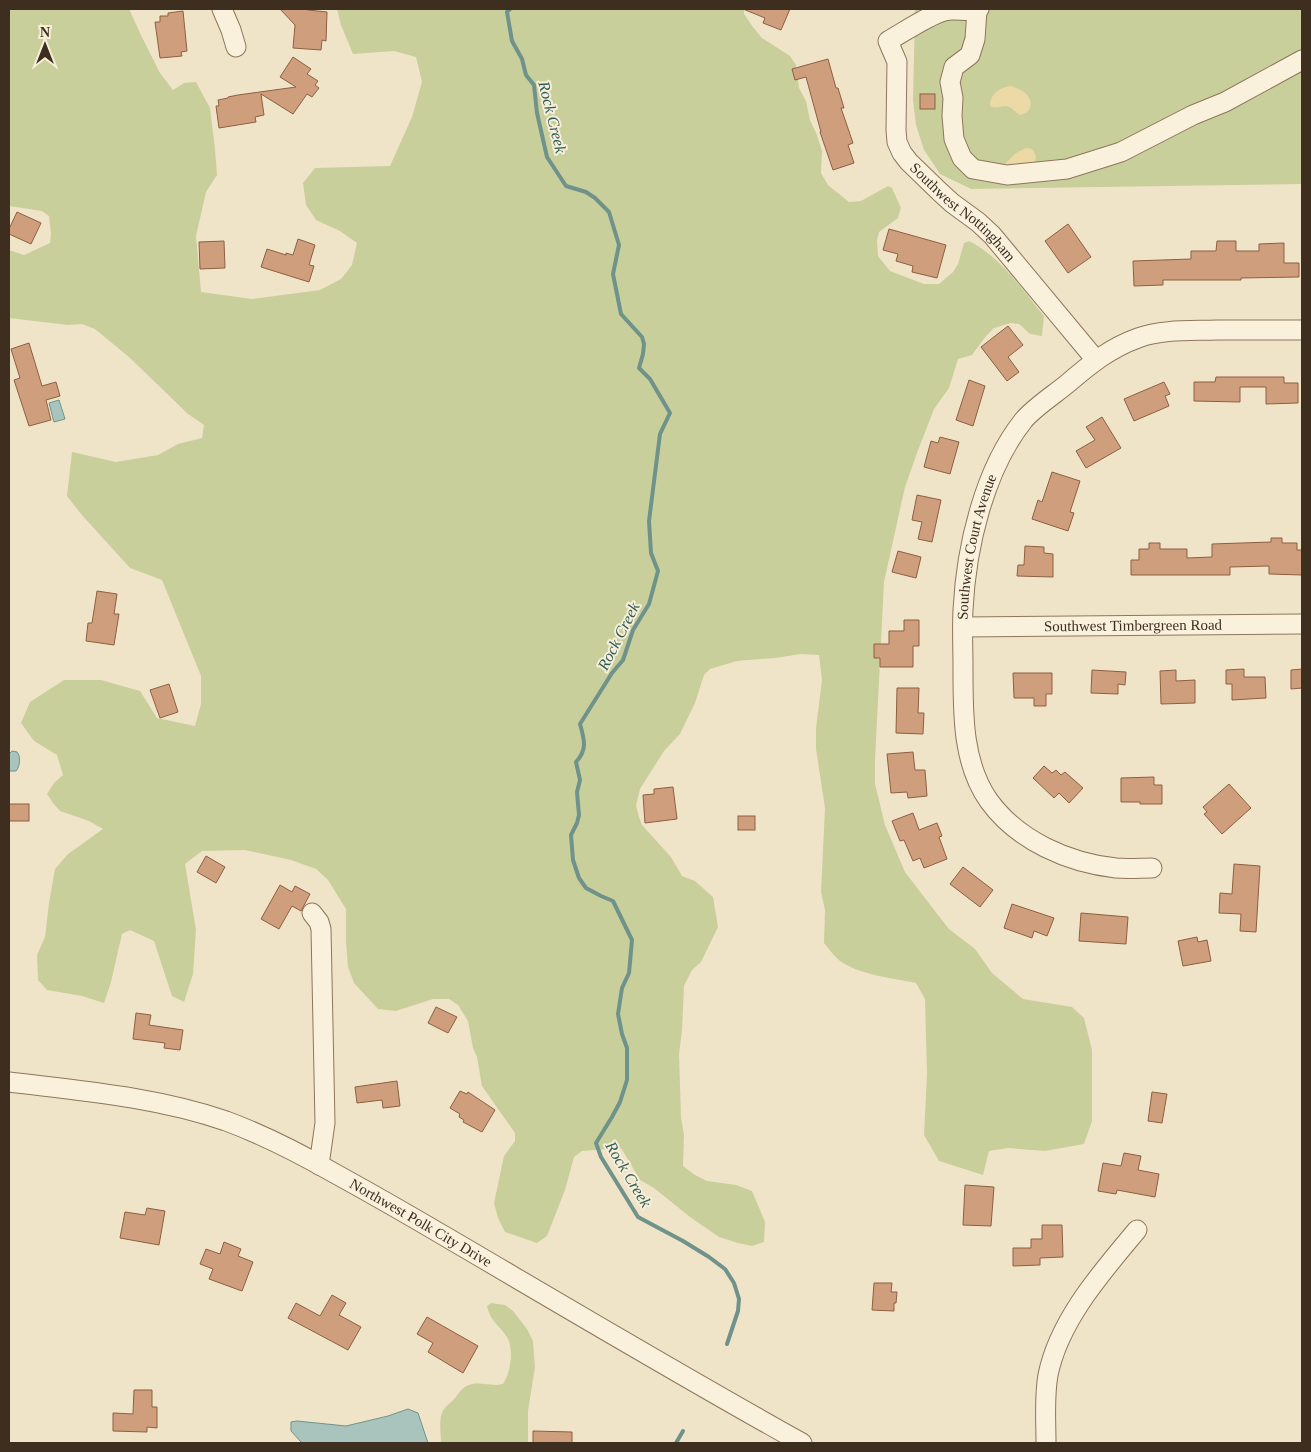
<svg xmlns="http://www.w3.org/2000/svg" width="1311" height="1452" font-family="'Times New Roman',serif">
	<style>
		.green { fill: #c9cf9b }
		.sand { fill: #ecd9a5 }
		.water { fill: #a9c4bc; stroke: #6f938a }
		.lines { fill: none; stroke-linecap: round; stroke-linejoin: round }
		.stream { stroke: #6f938a; stroke-width: 4 }
		.building { fill: #cf9f7d; stroke: #8d5f41 }
		.minor-casing { stroke: #8d765c; stroke-width: 21 }
		.minor { stroke: #faf1dc; stroke-width: 19 }
		.labels { text-anchor: middle; stroke-width: 4; stroke-linejoin: round; paint-order: stroke }
		.street-label { font-size: 15px; fill: #3d2e20; stroke: #f7eed8 }
		.water-label { font-size: 16px; font-style: italic; fill: #2f5d5a; stroke: #f7eed8 }
	</style>
	<rect width="100%" height="100%" fill="#f0e4c8"/>
	<g class="green">
		<path d="M9,9H129L141,35L160,73L173,90L184,83L196,82L210,108L215,149L217,175L206,192L196,236L201,292L252,299L320,290L341,279L352,265L357,243L340,231L316,220L306,205L303,183L315,168L390,166L412,117L422,82L416,57L394,51L353,54L341,25L337,9H744V14L753,27L762,38L790,56L796,65L799,88L806,101L810,120L817,135L822,151L821,173L828,185L849,202L861,201L888,186L892,188L901,208L898,218L879,232L877,241L878,256L890,271L924,284H939L953,272L958,264L964,243L969,241C1002,258 1021,288 1044,316L1042,336L1030,334L1019,324L1011,323L994,328L986,336L972,355L958,359L949,388L934,409L917,453L905,487L899,514L884,582L875,760V784L885,825L905,872L938,915L949,929L975,949L992,973L1023,999L1072,1007L1084,1018L1092,1050V1121L1084,1144L1045,1151L1008,1148L989,1151L983,1175L939,1161L924,1135L927,1074L925,999L916,983C892,978 860,975 840,961C834,956 829,949 824,943L825,910L821,892L825,808L816,749V728L822,680L819,655L801,654L775,658L737,661L710,669L704,675L695,703L680,734L664,751L640,789L636,805L639,817L642,825L671,857L682,876L695,881L713,897L718,927L701,962L692,970L684,986L682,1031L679,1054L681,1117L684,1135L683,1166L695,1175L707,1181L736,1185L752,1191L765,1222L764,1242L752,1246L738,1243L719,1237L690,1217L654,1188L640,1180L621,1148L582,1151L574,1157L565,1190L547,1236L537,1243L505,1232L498,1218L494,1203L504,1156L515,1141V1133L482,1086L477,1057L473,1048L468,1021L458,1005L449,999H433L396,1011L378,1009L354,983L348,967L346,942V909L328,880L316,869L291,860L245,850L202,851L185,864L196,930L193,974L184,1002L172,996L154,941L130,930L122,934L111,982L104,1003L82,996L47,990L38,980L37,955L45,937L49,903L55,869L68,854L103,829L89,821L60,811L53,803L47,794L54,783L63,775L57,755L34,741L21,723L30,702L64,680H101L140,691L157,718L195,726L201,704V676L162,580L130,568L81,514L67,496L72,452L116,462L158,455L178,444L202,438L204,425L188,414L130,358L95,329L82,324L68,325L9,318V250L24,255L50,243L51,234L49,216L42,211L9,206Z"/>
		<polygon points="915,9 1302,9 1302,184 971,189 940,174 924,150 916,125 913,100"/>
		<path d="M491,1303L505,1305L513,1311L527,1329L533,1341L535,1367L528,1411V1443H441C441,1434 438,1417 444,1409C447,1405 452,1402 455,1398C459,1393 462,1387 469,1385C480,1381 492,1387 503,1384C511,1371 514,1350 507,1337C499,1325 490,1321 487,1306Z"/>
	</g>
	<g class="sand">
		<path d="M1010,86C1020,88 1034,96 1030,108C1028,112 1025,114 1020,115C1015,112 1012,107 1006,106C999,106 997,109 990,106C990,94 999,88 1010,86Z"/>
		<path d="M1026,148L1032,149C1037,156 1037,160 1032,166H1003L1016,153Z"/>
	</g>
	<g class="water">
		<polygon points="59,400 65,419 54,422 49,403"/>
		<path d="M12,751L17,752C21,756 20,767 16,771H10L9,769V754Z"/>
		<polygon points="408,1409 418,1413 428,1443 302,1443 291,1431 291,1422 297,1421 346,1426 388,1416"/>
	</g>
	<g class="lines">
		<g class="stream">
			<path d="M510,9L507,12L512,41L522,59L526,75L534,85L537,113L547,157L566,186L586,192L595,198L609,212L619,245L613,274L621,314L642,337L644,344L643,354L639,368L650,379L670,413L660,434L649,521L651,553L658,571L649,604L633,630L623,660L612,673L580,724C584,739 588,749 576,762L580,780L577,792L579,815L577,823L571,835L573,860L579,878L586,888L601,896L613,901L632,940L629,973L622,988L618,1014L622,1034L627,1048V1080L620,1102L612,1117L596,1143L601,1157L638,1217L683,1241L709,1257L725,1269L734,1283L739,1299L738,1311L727,1344"/>
			<polyline points="676,1443 683,1431"/>
		</g>
	</g>
	<g class="building">
		<polygon points="280,9 306,9 308,10 327,12 326,41 322,40 321,50 293,48 295,25"/>
		<polygon points="743,9 790,9 781,30 763,23 765,18"/>
		<polygon points="183,11 187,51 181,52 182,56 160,58 155,22 160,22 160,16 168,16 168,13"/>
		<polygon points="293,57 311,69 307,74 318,81 315,85 319,88 312,97 307,94 293,114 261,94 264,115 255,117 256,122 219,128 216,106 219,106 218,100 228,98 228,97 238,95 296,87 280,77"/>
		<polygon points="828,59 836,88 838,88 844,108 841,108 853,143 848,145 854,163 833,170 820,132 821,132 806,77 795,80 792,69"/>
		<rect x="920" y="94" width="15" height="15"/>
		<polygon points="17,212 41,223 31,244 9,234 9,229"/>
		<polygon points="1068,224 1091,257 1068,273 1045,241"/>
		<polygon points="889,229 946,245 937,278 912,272 913,266 896,261 898,254 883,250"/>
		<polygon points="298,239 315,245 309,265 314,266 309,282 261,267 267,249 286,255 286,253 293,255"/>
		<polygon points="224,241 225,268 200,269 199,242"/>
		<polygon points="1217,241 1236,241 1236,251 1259,251 1259,244 1284,243 1284,263 1299,263 1299,277 1241,278 1241,280 1163,280 1163,285 1134,286 1133,261 1191,259 1191,251 1216,251"/>
		<polygon points="1008,326 1023,345 1008,357 1019,372 1007,381 981,347"/>
		<polygon points="29,343 42,386 56,382 60,396 46,400 51,420 29,426 14,380 20,378 11,349"/>
		<polygon points="1216,377 1284,377 1284,383 1298,383 1298,403 1266,404 1266,387 1240,387 1240,402 1194,401 1194,382 1215,382"/>
		<polygon points="969,380 985,386 973,426 956,420"/>
		<polygon points="1164,382 1170,394 1165,396 1169,406 1134,421 1124,399"/>
		<polygon points="1102,417 1121,448 1086,468 1076,451 1095,440 1086,427"/>
		<polygon points="940,437 959,442 950,474 924,467 931,441 938,443"/>
		<polygon points="1052,472 1080,481 1070,512 1074,513 1068,531 1032,519 1038,500 1042,502"/>
		<polygon points="917,495 941,500 932,542 918,539 922,522 912,520"/>
		<polygon points="1271,538 1282,538 1282,543 1297,543 1297,550 1302,550 1302,575 1269,574 1269,566 1230,567 1230,575 1131,575 1131,560 1139,560 1139,549 1149,549 1149,543 1160,543 1160,549 1187,549 1187,558 1212,557 1212,544 1271,542"/>
		<polygon points="1025,546 1044,547 1044,553 1053,554 1053,577 1017,576 1018,565 1024,565"/>
		<polygon points="898,551 921,557 916,578 892,572"/>
		<polygon points="97,591 117,594 114,614 119,614 114,645 86,641 88,623 92,623"/>
		<polygon points="904,620 919,620 919,646 913,646 913,667 880,667 880,658 874,658 874,644 889,644 889,631 904,631"/>
		<polygon points="1244,669 1244,677 1265,677 1266,698 1232,700 1232,684 1226,684 1226,670"/>
		<polygon points="1302,669 1302,688 1291,689 1291,670"/>
		<polygon points="1092,670 1126,672 1125,685 1118,684 1118,694 1091,693"/>
		<polygon points="1176,670 1176,681 1195,680 1195,703 1161,704 1160,671"/>
		<polygon points="1013,673 1052,673 1052,694 1046,694 1046,706 1034,706 1034,698 1014,698"/>
		<polygon points="169,684 178,712 160,718 150,690"/>
		<polygon points="897,688 919,688 918,713 924,713 923,734 896,733"/>
		<polygon points="913,752 915,770 925,770 927,796 908,798 907,792 891,793 887,754"/>
		<polygon points="1044,766 1052,773 1056,770 1061,775 1065,772 1083,788 1069,803 1059,793 1054,798 1033,778"/>
		<polygon points="1154,777 1154,785 1162,785 1162,804 1140,804 1140,802 1121,802 1121,778"/>
		<polygon points="1229,784 1251,808 1222,834 1204,814 1207,812 1203,807"/>
		<polygon points="673,787 677,819 645,823 643,795 654,794 654,789"/>
		<rect x="9" y="804" width="20" height="17"/>
		<polygon points="913,813 919,830 937,823 942,836 939,837 947,859 924,868 920,858 913,861 904,840 900,841 892,821"/>
		<rect x="738" y="816" width="17" height="14"/>
		<polygon points="206,856 225,867 216,883 197,872"/>
		<polygon points="1234,864 1260,866 1256,932 1240,931 1241,914 1219,913 1220,893 1232,894"/>
		<polygon points="963,867 993,890 980,907 950,884"/>
		<polygon points="280,885 292,892 295,886 310,894 301,911 292,906 279,929 261,919"/>
		<polygon points="1012,904 1054,918 1047,936 1034,931 1032,938 1004,928"/>
		<polygon points="1081,913 1128,917 1126,944 1079,941"/>
		<polygon points="1197,937 1198,942 1207,940 1211,961 1183,966 1178,941"/>
		<polygon points="436,1007 457,1017 448,1033 428,1023"/>
		<polygon points="136,1013 151,1015 149,1025 183,1030 180,1050 164,1048 165,1043 133,1039"/>
		<polygon points="397,1081 400,1106 383,1108 382,1100 357,1103 355,1087"/>
		<polygon points="460,1091 467,1094 468,1092 495,1110 482,1132 463,1122 464,1120 459,1117 460,1114 450,1108"/>
		<polygon points="1152,1092 1167,1094 1162,1123 1148,1121"/>
		<polygon points="1124,1153 1141,1156 1138,1170 1159,1174 1155,1197 1117,1190 1116,1194 1098,1191 1103,1163 1121,1166"/>
		<polygon points="965,1185 994,1187 991,1226 963,1225"/>
		<polygon points="147,1208 165,1211 159,1245 120,1238 125,1212 145,1215"/>
		<polygon points="1042,1225 1062,1225 1063,1257 1040,1258 1040,1265 1013,1266 1013,1248 1031,1248 1031,1239 1042,1239"/>
		<polygon points="224,1242 241,1249 238,1256 253,1262 242,1291 209,1279 213,1269 200,1264 206,1249 220,1254"/>
		<polygon points="874,1283 892,1283 891,1292 897,1292 896,1303 894,1303 894,1311 872,1310"/>
		<polygon points="332,1295 346,1303 339,1315 361,1327 348,1350 288,1318 296,1303 320,1316"/>
		<polygon points="427,1317 478,1346 463,1373 428,1352 433,1343 417,1334"/>
		<polygon points="134,1390 152,1390 152,1407 157,1407 157,1428 147,1427 147,1432 113,1431 113,1413 133,1414"/>
		<polygon points="533,1431 572,1432 572,1443 533,1443"/>
	</g>
	<g class="lines">
		<defs>
			<g id="minor">
				<polyline points="222,9 231,30 236,47"/>
				<path id="s1" d="M979,9C969,13 955,8 944,11C927,16 904,32 888,41L897,62L896,130L897,142L902,153L909,162L940,192L952,203L978,222L992,235L1096,360"/>
				<polyline points="977,10 975,39 970,55 954,67 950,82 953,98 952,116 954,139 962,158 973,169 1007,175 1067,169 1121,152 1193,115 1225,102 1302,60"/>
				<path id="s2" d="M963,627L1302,624"/>
				<path id="s3" d="M1152,868C1140,868 1128,869 1116,868C1069,863 1018,841 989,801C962,763 963,712 963,668C963,649 962,629 963,610C966,548 984,470 1023,421C1032,409 1055,394 1067,384C1089,365 1110,348 1138,338C1163,329 1191,331 1217,330C1246,330 1274,330 1302,330"/>
				<polyline points="312,913 319,922 321,929 325,1123 319,1165"/>
				<path id="s4" d="M9,1082C82,1091 156,1097 226,1121C264,1135 299,1153 334,1173C374,1195 414,1218 453,1241C569,1309 685,1378 802,1443"/>
				<path d="M1046,1443C1046,1421 1044,1397 1048,1375C1059,1320 1102,1272 1137,1230"/>
			</g>
		</defs>
		<use href="#minor" class="minor-casing"/>
		<use href="#minor" class="minor"/>
	</g>
	<g class="labels">
		<g class="street-label">
			<text dy="5" stroke="none"><textPath href="#s1" startOffset="299">Southwest Nottingham</textPath></text>
			<text dy="5" stroke="none"><textPath href="#s3" startOffset="444">Southwest Court Avenue</textPath></text>
			<text dy="5" stroke="none"><textPath href="#s2" startOffset="170">Southwest Timbergreen Road</textPath></text>
			<text dy="5" stroke="none"><textPath href="#s4" startOffset="441">Northwest Polk City Drive</textPath></text>
		</g>
		<g class="water-label">
			<text transform="translate(553 117) rotate(76)" y="6">Rock Creek</text>
			<text transform="translate(618 636) rotate(-63)" y="6">Rock Creek</text>
			<text transform="translate(629 1174) rotate(59)" y="6">Rock Creek</text>
		</g>
	</g>
	<rect width="1311" height="1452" fill="none" stroke="#3d2e20" stroke-width="20"/>
	<g transform="translate(45 45)" stroke="#f7eed8" stroke-width="4" paint-order="stroke">
	<path d="M0-4L9 19L0 12L-9 19Z" fill="#3d2e20"/>
	<text y="-8" font-size="14" font-weight="bold" text-anchor="middle" fill="#3d2e20">N</text>
	</g>
</svg>
